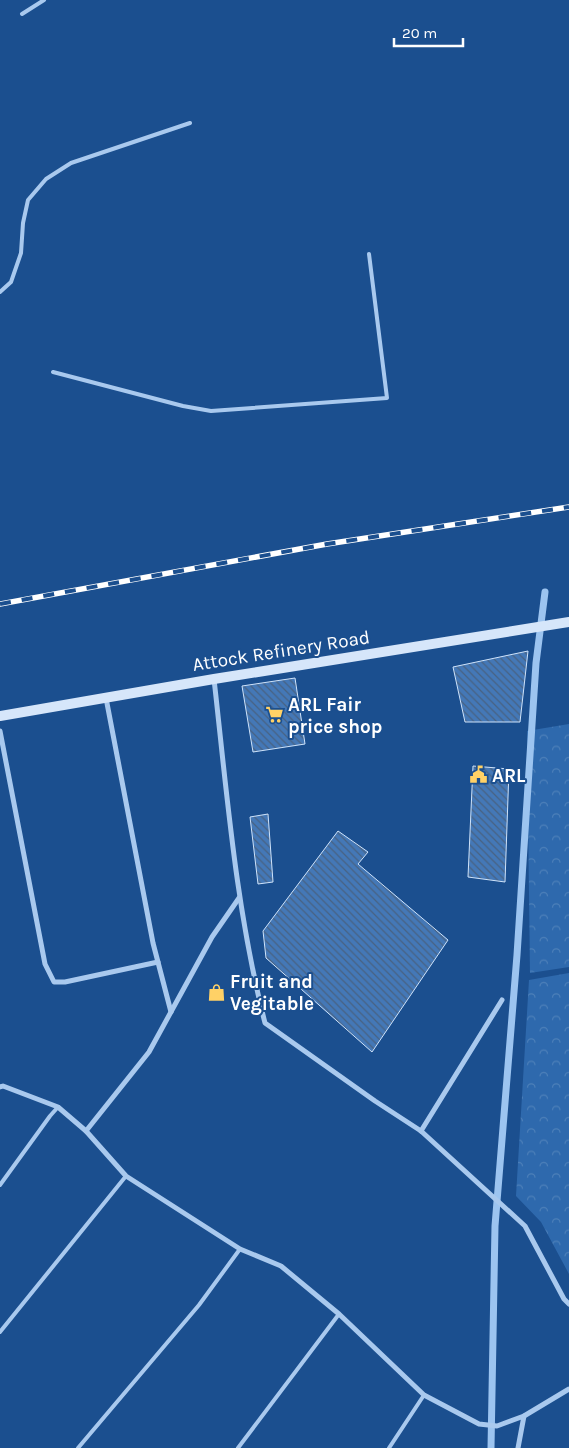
<svg xmlns="http://www.w3.org/2000/svg" width="569" height="1448" font-family="Karla,sans-serif">
	<style>
		.forest { fill: url(#forest-crowns) }
		.lines { fill: none; stroke-linecap: round; stroke-linejoin: round }
		.stream { stroke: #9cc4f0; stroke-width: 7 }
		.building { fill: url(#building-back-hatch); stroke: #cfe3fa }
		.lane { stroke: #a9c9ee; stroke-width: 4 }
		.street { stroke: #a9c9ee; stroke-width: 5 }
		.secondary { stroke: #d6e6fa; stroke-width: 10 }
		.rail-casing { stroke: #fff; stroke-width: 5.5 }
		.rail { stroke: #1b4f8f; stroke-width: 4; stroke-dasharray: 11; stroke-linecap: butt }
		.labels { text-anchor: middle; stroke-width: 4; stroke-linejoin: round; paint-order: stroke }
		.street-label { font-size: 19px; fill: #fff; stroke: #1b4f8f }
		.poi-label { font-size: 19px; font-weight: bold; fill: #fff; stroke: #1b4f8f; text-anchor: start }
	</style>
	<defs>
		<pattern id="forest-crowns" width="20" height="18" patternUnits="userSpaceOnUse" patternTransform="scale(1.25)"><rect width="20" height="18" fill="#2e69ad"/><path d="M2 6a3 3 0 1 1 6 0M12 15a3 3 0 1 1 6 0" fill="none" stroke="#4d80b9"/></pattern>
		<pattern id="building-back-hatch" width="6" height="6" patternUnits="userSpaceOnUse" patternTransform="scale(1.25)"><rect width="6" height="6" fill="#4478b7"/><path d="M-1 5l2 2M0 0l6 6M5-1l2 2" fill="none" stroke="#486282"/></pattern>
	</defs>
	<rect width="100%" height="100%" fill="#1b4f8f"/>
	<g class="forest">
		<polygon points="569,724 569,967 530,973 527,731"/>
		<polygon points="569,973 569,1274 541,1222 516,1196 529,980"/>
	</g>
	<g class="lines">
		<polyline class="stream" points="491,1448 495,1226 517,955 536,663 545,592"/>
	</g>
	<g class="building">
		<polygon points="528,651 520,722 465,722 453,667"/>
		<polygon points="295,678 305,744 253,752 242,686"/>
		<polygon points="473,766 509,769 505,882 468,877"/>
		<polygon points="268,814 273,882 258,884 250,817"/>
		<polygon points="338,831 368,852 358,864 448,940 372,1052 266,958 263,931"/>
	</g>
	<g class="lines">
		<g class="lane">
			<polyline points="22,14 44,0"/>
			<polyline points="0,292 11,282 21,253 23,223 28,200 46,179 71,163 190,123"/>
			<polyline points="53,372 183,406 211,411 387,398 369,254"/>
			<polyline points="0,1185 50,1116 58,1107"/>
			<polyline points="0,1332 126,1176"/>
			<polyline points="78,1448 199,1305 240,1249"/>
			<polyline points="238,1448 339,1314"/>
			<polyline points="389,1448 424,1395"/>
		</g>
		<g class="street">
			<path d="M214,679C227,794 236,910 265,1023L375,1101L421,1131L525,1226L564,1299L569,1304"/>
			<polyline points="106,698 153,943 171,1012"/>
			<polyline points="0,731 45,964 54,982 65,982 158,962"/>
			<polyline points="239,898 212,937 149,1052 86,1131 126,1176 240,1249 281,1266 339,1314 424,1395 479,1424 497,1426 524,1416"/>
			<polyline points="0,1087 3,1086 58,1107 86,1131"/>
			<polyline points="421,1131 502,1000"/>
			<polyline points="518,1448 524,1416 569,1389"/>
		</g>
		<polyline class="secondary" points="0,716 214,679 569,622"/>
		<defs>
			<polyline id="rail" points="0,604 327,544 569,507"/>
		</defs>
		<use href="#rail" class="rail-casing"/>
		<use href="#rail" class="rail"/>
	</g>
	<defs>
		<symbol id="supermarket-bare" viewBox="-9 -9 18 18"><path d="M-6-5.5h2.5l.6 2H6L4.5 2H-2.5L-4.4-4H-6ZM-1.5 3.2a1.3 1.3 0 1 0 .1 0ZM3 3.2a1.3 1.3 0 1 0 .1 0Z" fill="#ffd166" stroke="#1b4f8f" stroke-width="2.5" paint-order="stroke"/></symbol>
		<symbol id="civic-bare" viewBox="-9 -9 18 18"><path d="M-.6-6.5H3V-4.5H.6V-3L4-1V1h2V6H-6V1h2V-1L-.6-3ZM-1.2 2.5V6h2.4V2.5Z" fill="#ffd166" stroke="#1b4f8f" stroke-width="2.5" paint-order="stroke"/></symbol>
		<symbol id="shop-bare" viewBox="-9 -9 18 18"><path d="M-5-2.5h2.3a2.7 3.5 0 0 1 5.4 0H5L5.5 6h-11ZM-1.5-2.5h3a1.5 2.3 0 0 0-3 0Z" fill="#ffd166" stroke="#1b4f8f" stroke-width="2.5" paint-order="stroke"/></symbol>
	</defs>
	<g fill-rule="evenodd">
		<use href="#supermarket-bare" x="262" y="702" width="25" height="25"/>
		<use href="#civic-bare" x="466" y="762" width="25" height="25"/>
		<use href="#shop-bare" x="204" y="980" width="25" height="25"/>
	</g>
	<g class="labels">
		<g class="street-label">
			<text transform="translate(281 650) rotate(-9)" y="7">Attock Refinery Road</text>
		</g>
		<g class="poi-label">
			<text x="288" y="711">ARL Fair<tspan x="288" dy="22">price shop</tspan></text>
			<text x="492" y="782">ARL</text>
			<text x="230" y="988">Fruit and<tspan x="230" dy="22">Vegitable</tspan></text>
		</g>
	</g>
	<path d="M394 38v8h69v-8" fill="none" stroke="#ffffff" stroke-width="2.5"/>
	<text x="402" y="38" font-size="15" fill="#ffffff" stroke="#1b4f8f" stroke-width="4" paint-order="stroke">20 m</text>
</svg>
